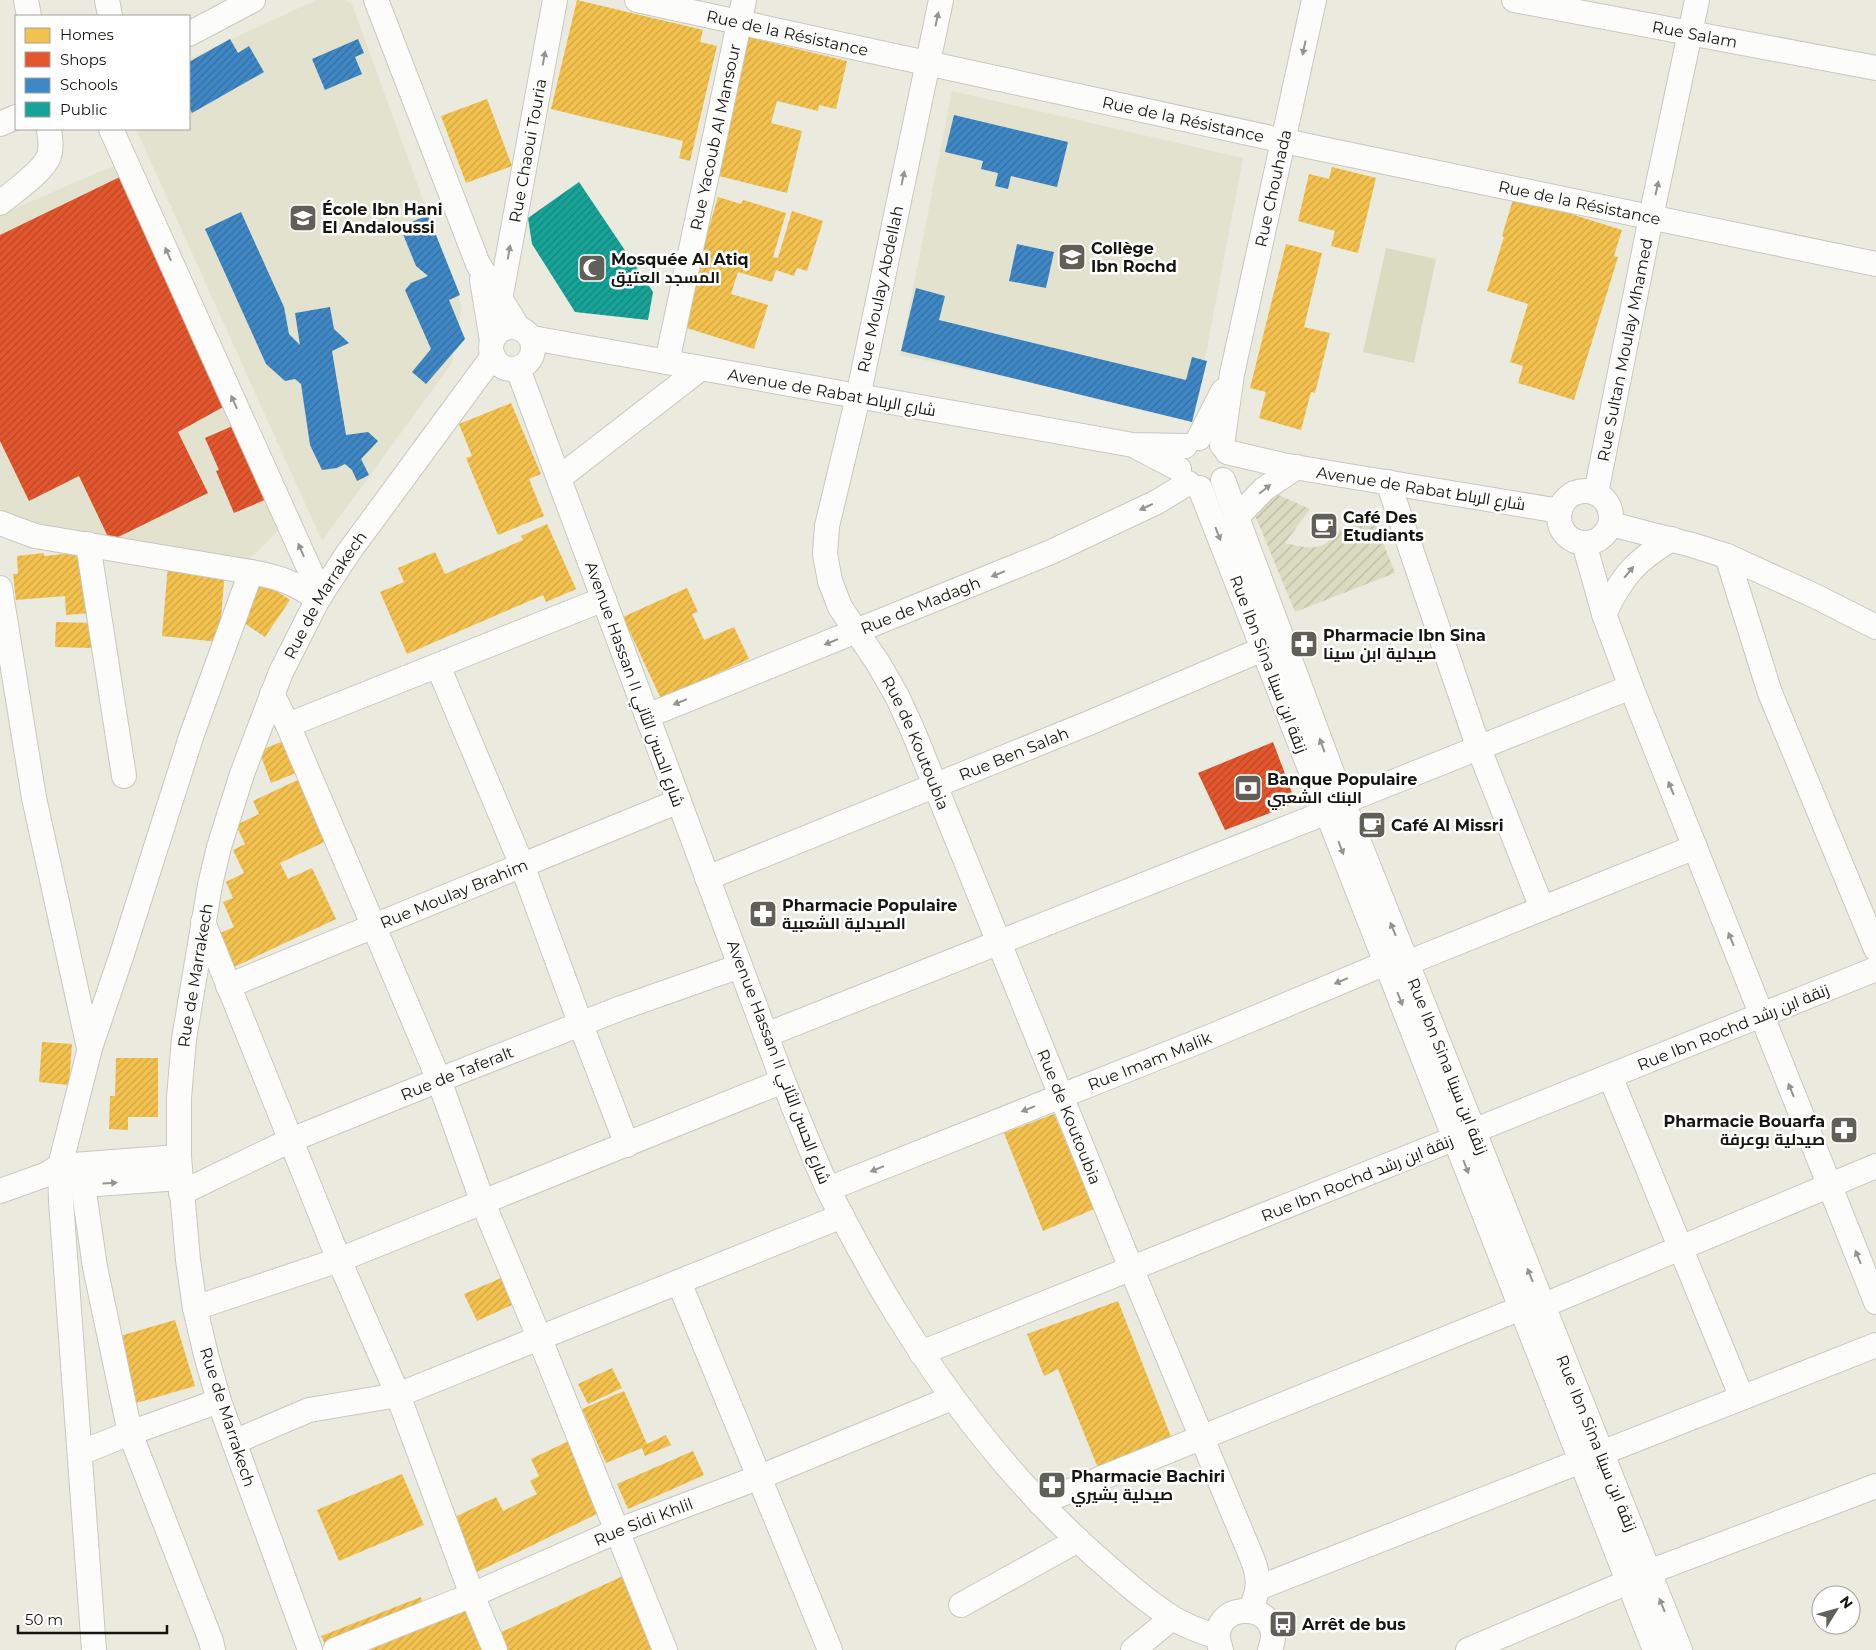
<svg xmlns="http://www.w3.org/2000/svg" width="1876" height="1650" font-family="Montserrat,Cairo,sans-serif">
	<style>
		.built { fill: #e2e2ce }
		.park { fill: #dbdbc1 }
		.garden { fill: url(#garden-furrows) }
		.homes { fill: url(#homes-hatch) }
		.shops { fill: url(#shops-hatch) }
		.schools { fill: url(#schools-hatch) }
		.public { fill: url(#public-hatch) }
		.lines { fill: none; stroke-linecap: round; stroke-linejoin: round }
		.minor-casing { stroke: #c8c8c0; stroke-width: 26 }
		.minor { stroke: #fcfcfa; stroke-width: 24 }
		.oneway { fill: #949491 }
		.labels { text-anchor: middle; stroke-width: 5; stroke-linejoin: round; paint-order: stroke }
		.street-label { font-size: 16px; fill: #161610; stroke: #fff }
		.poi-label { font-size: 16px; font-weight: bold; fill: #161610; stroke: #fff; text-anchor: start }
	</style>
	<defs>
		<pattern id="garden-furrows" width="10" height="10" patternUnits="userSpaceOnUse" patternTransform="scale(1.25)"><rect width="10" height="10" fill="#dbdbc1"/><path d="M-1 1l2-2M0 10L10 0M9 11l2-2" fill="none" stroke="#bbbba5"/></pattern>
		<pattern id="homes-hatch" width="6" height="6" patternUnits="userSpaceOnUse" patternTransform="scale(1.25)"><rect width="6" height="6" fill="#f2c14e"/><path d="M-1 1l2-2M0 6l6-6M5 7l2-2" fill="none" stroke="#cfa543"/></pattern>
		<pattern id="shops-hatch" width="6" height="6" patternUnits="userSpaceOnUse" patternTransform="scale(1.25)"><rect width="6" height="6" fill="#e4572e"/><path d="M-1 1l2-2M0 6l6-6M5 7l2-2" fill="none" stroke="#b84726"/></pattern>
		<pattern id="schools-hatch" width="6" height="6" patternUnits="userSpaceOnUse" patternTransform="scale(1.25)"><rect width="6" height="6" fill="#3f88c5"/><path d="M-1 1l2-2M0 6l6-6M5 7l2-2" fill="none" stroke="#346e9f"/></pattern>
		<pattern id="public-hatch" width="6" height="6" patternUnits="userSpaceOnUse" patternTransform="scale(1.25)"><rect width="6" height="6" fill="#17a398"/><path d="M-1 1l2-2M0 6l6-6M5 7l2-2" fill="none" stroke="#14847b"/></pattern>
	</defs>
	<rect width="100%" height="100%" fill="#eaeadf"/>
	<g class="built">
		<polygon points="316,0 345,0 352,4 462,307 452,363 322,541 136,129 189,129 189,59"/>
		<polygon points="952,91 1243,158 1194,416 900,355"/>
		<polygon points="122,162 289,520 246,562 22,526 0,508 0,215"/>
	</g>
	<polygon class="park" points="1386,248 1436,259 1414,363 1363,352"/>
	<path class="garden" d="M1276,494L1310,509L1285,543C1314,550 1323,552 1342,527L1376,525L1395,573L1295,612L1252,508Z"/>
	<g class="homes">
		<polygon points="577,0 703,30 700,42 717,46 690,161 679,158 683,141 551,109"/>
		<polygon points="748,37 847,61 836,109 819,105 818,111 777,101 771,123 802,131 787,193 715,175"/>
		<polygon points="487,99 512,166 466,183 441,116"/>
		<polygon points="1332,167 1376,178 1358,253 1331,246 1335,231 1298,221 1309,174 1329,179"/>
		<polygon points="1514,196 1622,230 1614,256 1618,257 1574,400 1518,383 1523,366 1510,362 1528,304 1487,291 1504,237 1502,236"/>
		<polygon points="718,197 741,204 743,200 786,213 773,257 778,258 792,211 823,221 807,271 797,268 794,276 776,270 772,282 738,272 731,294 768,305 754,349 680,326"/>
		<polygon points="1286,244 1322,253 1304,327 1330,333 1315,393 1311,392 1301,430 1259,418 1266,392 1250,388"/>
		<polygon points="511,403 541,474 529,479 544,516 498,535 466,458 472,456 459,424"/>
		<polygon points="547,524 576,589 546,602 543,595 407,654 380,592 404,582 398,568 435,552 445,574 523,540 521,536"/>
		<polygon points="84,552 90,613 66,615 65,596 16,600 13,574 18,574 17,556 44,553 44,556"/>
		<polygon points="168,565 225,570 219,642 162,636"/>
		<polygon points="263,582 290,600 265,637 238,619"/>
		<polygon points="687,588 698,612 692,614 704,640 734,627 749,659 661,699 623,617"/>
		<polygon points="56,622 93,623 92,648 55,647"/>
		<polygon points="293,737 306,769 271,783 259,751"/>
		<polygon points="306,776 335,837 280,863 288,879 312,868 336,919 234,967 218,934 234,927 223,902 233,898 226,882 244,873 233,850 245,844 236,825 259,814 253,801"/>
		<polygon points="42,1042 72,1044 69,1085 39,1082"/>
		<polygon points="116,1058 158,1058 158,1117 128,1117 128,1130 109,1129 110,1096 115,1096"/>
		<polygon points="1054,1114 1094,1209 1043,1231 1004,1133"/>
		<polygon points="506,1276 518,1302 477,1321 464,1294"/>
		<polygon points="1118,1301 1173,1442 1100,1473 1058,1369 1044,1376 1027,1334"/>
		<polygon points="175,1320 195,1386 133,1404 113,1338"/>
		<polygon points="612,1368 622,1388 588,1404 578,1384"/>
		<polygon points="624,1391 647,1444 666,1435 671,1445 645,1456 642,1448 606,1463 582,1409"/>
		<polygon points="571,1440 603,1511 477,1572 451,1519 496,1497 503,1511 537,1494 530,1481 539,1476 531,1459"/>
		<polygon points="693,1451 704,1475 628,1509 617,1484"/>
		<polygon points="402,1474 424,1525 339,1561 317,1510"/>
		<polygon points="623,1576 657,1650 504,1650 497,1634"/>
		<polygon points="465,1587 492,1650 328,1650 321,1636 421,1597 423,1605"/>
	</g>
	<g class="shops">
		<polygon points="126,174 225,406 178,432 208,493 110,541 79,476 29,501 0,441 0,235"/>
		<polygon points="237,424 272,497 234,513 216,471 219,470 205,438"/>
		<polygon points="1273,742 1296,803 1225,830 1198,773"/>
	</g>
	<g class="schools">
		<polygon points="230,39 238,53 249,46 264,72 192,113 189,107 189,62"/>
		<polygon points="358,39 364,53 355,57 362,74 325,90 312,59"/>
		<polygon points="954,115 1068,142 1057,187 1011,176 1008,189 995,186 998,173 981,169 983,161 945,152"/>
		<polygon points="241,212 284,307 289,334 300,345 295,313 330,307 334,329 349,343 332,351 346,435 368,432 378,441 361,459 369,475 357,481 352,470 345,464 337,468 322,470 310,445 301,384 295,379 285,381 266,364 205,229"/>
		<polygon points="428,215 460,295 449,300 465,339 426,384 412,372 431,349 405,290 411,283 428,276 416,266 400,227"/>
		<polygon points="1017,244 1054,252 1046,288 1009,281"/>
		<polygon points="916,288 945,296 939,320 1186,380 1192,357 1207,361 1192,422 901,351"/>
	</g>
	<polygon class="public" points="579,182 653,292 648,320 575,312 532,244 528,218"/>
	<g class="lines">
		<defs>
			<g id="minor">
				<polyline points="26,0 29,16"/>
				<polyline points="107,0 110,16"/>
				<polyline points="376,0 478,264 518,327"/>
				<path id="s1" d="M637,0L1308,146L1876,264"/>
				<path id="s2" d="M941,0L858,397L827,526L825,554L830,581L840,607L878,663L897,696L913,731L1131,1268L1252,1558C1260,1577 1260,1593 1249,1610"/>
				<path id="s3" d="M1514,0L1876,68"/>
				<polyline points="189,34 253,0"/>
				<polyline points="0,124 16,117"/>
				<polyline points="111,129 321,595"/>
				<path d="M0,203C13,192 43,172 49,156C52,148 50,138 49,129"/>
				<polyline points="482,280 492,341"/>
				<path id="s4" d="M500,300L555,0"/>
				<circle cx="512" cy="348" r="21"/>
				<polyline points="532,338 1133,445 1185,446"/>
				<path id="s5" d="M667,362L744,0"/>
				<path d="M518,369L783,1081C798,1117 812,1154 828,1189C844,1222 862,1254 880,1286C938,1385 1007,1477 1093,1554C1118,1576 1144,1600 1173,1618C1187,1627 1202,1632 1218,1637"/>
				<polyline points="1199,438 1223,391"/>
				<path id="s6" d="M1222,445L1232,374L1314,0"/>
				<polyline points="1137,447 1179,469"/>
				<polyline points="1227,452 1282,465 1560,511"/>
				<polyline points="559,478 700,369"/>
				<polyline points="1223,480 1343,802 1680,1650"/>
				<polyline points="1388,482 1479,749 1542,908"/>
				<polyline points="1200,488 1655,1650"/>
				<circle cx="1585" cy="517" r="26"/>
				<path id="s7" d="M1596,493L1651,217L1697,0"/>
				<polyline points="1237,517 1264,489 1297,467"/>
				<path d="M0,523L35,536L251,572C281,578 293,582 318,599"/>
				<polyline points="1611,524 1692,545 1727,556 1815,596 1876,627"/>
				<polyline points="1584,543 1604,614 1631,687 1876,1302"/>
				<polyline points="88,544 124,776"/>
				<polyline points="1727,556 1770,693 1876,949"/>
				<polyline points="0,588 34,798 89,1048"/>
				<path d="M1604,614C1622,576 1636,560 1672,539"/>
				<polyline points="438,666 522,865 581,1025 627,1145"/>
				<polyline points="272,694 288,725 439,1080 483,1203 539,1337 665,1650"/>
				<path id="s8" d="M647,716L1051,552L1157,502L1188,483"/>
				<polyline points="288,725 604,599"/>
				<polyline points="1343,802 1631,687"/>
				<path id="s9" d="M707,878L1089,723L1263,649"/>
				<polyline points="203,922 339,1260 398,1395 472,1595 495,1650"/>
				<polyline points="1407,963 1695,847"/>
				<path id="s10" d="M228,986L679,801"/>
				<polyline points="766,1035 1327,812"/>
				<polyline points="1610,1076 1742,1398"/>
				<polyline points="68,1182 83,1185 180,1178"/>
				<polyline points="83,1185 95,1267 130,1433 211,1641 213,1650"/>
				<path id="s11" d="M828,1189L1207,1038L1386,963"/>
				<polyline points="0,1191 45,1175 60,1166 179,1157"/>
				<path id="s12" d="M181,1193L291,1140L439,1080L621,1008L740,966"/>
				<polyline points="679,1282 830,1650"/>
				<polyline points="1542,1306 1876,1166"/>
				<polyline points="195,1308 339,1260 783,1081"/>
				<polyline points="921,1353 1876,969"/>
				<polyline points="234,1442 309,1410 398,1395 842,1216"/>
				<polyline points="80,1453 130,1433 219,1401"/>
				<polyline points="1040,1503 1521,1308"/>
				<polyline points="1649,1572 1876,1486"/>
				<polyline points="1258,1588 1876,1345"/>
				<polyline points="961,1605 1078,1540"/>
				<polyline points="94,1650 61,1201 60,1166 90,1048 121,957 192,734 251,572"/>
				<path id="s13" d="M310,1650L219,1401L206,1355L195,1308L188,1260L179,1157V1098L184,1039L210,885L219,847L242,774L281,672L318,599L348,553L493,356"/>
				<path id="s14" d="M335,1650L472,1595L617,1531L760,1477L952,1398"/>
				<polyline points="1133,1650 1172,1618"/>
				<path d="M1221,1650C1201,1598 1290,1598 1270,1650"/>
				<polyline points="1468,1650 1628,1582"/>
			</g>
		</defs>
		<use href="#minor" class="minor-casing"/>
		<use href="#minor" class="minor"/>
	</g>
	<defs><path id="oneway-solid" d="M-6-.8H1V-3.2L6.5 0L1 3.2V.8H-6Z" transform="scale(1.25)"/></defs>
	<g class="oneway">
		<use href="#oneway-solid" transform="translate(937 19) rotate(-78)"/>
		<use href="#oneway-solid" transform="translate(1304 48) rotate(102)"/>
		<use href="#oneway-solid" transform="translate(544 58) rotate(-80)"/>
		<use href="#oneway-solid" transform="translate(903 178) rotate(-78)"/>
		<use href="#oneway-solid" transform="translate(1657 188) rotate(-78)"/>
		<use href="#oneway-solid" transform="translate(509 252) rotate(-80)"/>
		<use href="#oneway-solid" transform="translate(168 254) rotate(-114)"/>
		<use href="#oneway-solid" transform="translate(234 402) rotate(-114)"/>
		<use href="#oneway-solid" transform="translate(1265 489) rotate(-39)"/>
		<use href="#oneway-solid" transform="translate(1146 507) rotate(155)"/>
		<use href="#oneway-solid" transform="translate(1218 534) rotate(69)"/>
		<use href="#oneway-solid" transform="translate(301 550) rotate(-114)"/>
		<use href="#oneway-solid" transform="translate(1629 572) rotate(-50)"/>
		<use href="#oneway-solid" transform="translate(998 574) rotate(158)"/>
		<use href="#oneway-solid" transform="translate(831 642) rotate(158)"/>
		<use href="#oneway-solid" transform="translate(680 702) rotate(158)"/>
		<use href="#oneway-solid" transform="translate(1322 745) rotate(-110)"/>
		<use href="#oneway-solid" transform="translate(1671 788) rotate(-112)"/>
		<use href="#oneway-solid" transform="translate(1341 848) rotate(69)"/>
		<use href="#oneway-solid" transform="translate(1393 929) rotate(-112)"/>
		<use href="#oneway-solid" transform="translate(1731 939) rotate(-112)"/>
		<use href="#oneway-solid" transform="translate(1341 981) rotate(157)"/>
		<use href="#oneway-solid" transform="translate(1400 999) rotate(69)"/>
		<use href="#oneway-solid" transform="translate(1791 1090) rotate(-112)"/>
		<use href="#oneway-solid" transform="translate(1028 1109) rotate(158)"/>
		<use href="#oneway-solid" transform="translate(1466 1167) rotate(69)"/>
		<use href="#oneway-solid" transform="translate(877 1169) rotate(158)"/>
		<use href="#oneway-solid" transform="translate(110 1183) rotate(-4)"/>
		<use href="#oneway-solid" transform="translate(1858 1257) rotate(-112)"/>
		<use href="#oneway-solid" transform="translate(1530 1275) rotate(-112)"/>
		<use href="#oneway-solid" transform="translate(1662 1605) rotate(-112)"/>
	</g>
	<defs>
		<symbol id="school-square" viewBox="-11 -11 22 22"><rect x="-9" y="-9" width="18" height="18" rx="4" fill="#606058" stroke="#fff"/><path d="M0-5L7-2L0 1L-7-2ZM-4 1L0 2.5L4 1V4Q0 6-4 4Z" fill="#fff"/></symbol>
		<symbol id="mosque-square" viewBox="-11 -11 22 22"><rect x="-9" y="-9" width="18" height="18" rx="4" fill="#606058" stroke="#fff"/><path d="M3.5-4.9A6 6 0 1 0 3.5 4.9A5 5 0 1 1 3.5-4.9Z" fill="#fff"/></symbol>
		<symbol id="cafe-square" viewBox="-11 -11 22 22"><rect x="-9" y="-9" width="18" height="18" rx="4" fill="#606058" stroke="#fff"/><path d="M-5.5-4.5H6V0H3Q3 3.5 0 3.5H-2.5Q-5.5 3.5-5.5 0ZM3-3.2v2h1.7v-2ZM-6 4.5H4V6H-6Z" fill="#fff"/></symbol>
		<symbol id="pharmacy-square" viewBox="-11 -11 22 22"><rect x="-9" y="-9" width="18" height="18" rx="4" fill="#606058" stroke="#fff"/><path d="M-2-6h4v4h4v4h-4v4h-4v-4h-4v-4h4Z" fill="#fff"/></symbol>
		<symbol id="bank-square" viewBox="-11 -11 22 22"><rect x="-9" y="-9" width="18" height="18" rx="4" fill="#606058" stroke="#fff"/><path d="M-6-4H6V4H-6ZM0-2.3a2.3 2.3 0 1 0 0 4.6a2.3 2.3 0 1 0 0-4.6Z" fill="#fff"/></symbol>
		<symbol id="bus-square" viewBox="-11 -11 22 22"><rect x="-9" y="-9" width="18" height="18" rx="4" fill="#606058" stroke="#fff"/><path d="M-5-6H5V4H4V6H2V4H-2V6H-4V4H-5ZM-3.5-4V0h7V-4ZM-3.5 1.2v1.5H-2V1.2ZM2 1.2v1.5H3.5V1.2Z" fill="#fff"/></symbol>
	</defs>
	<g fill-rule="evenodd">
		<use href="#school-square" x="287" y="202" width="32" height="32"/>
		<use href="#school-square" x="1056" y="241" width="32" height="32"/>
		<use href="#mosque-square" x="576" y="252" width="32" height="32"/>
		<use href="#cafe-square" x="1308" y="510" width="32" height="32"/>
		<use href="#pharmacy-square" x="1288" y="628" width="32" height="32"/>
		<use href="#bank-square" x="1232" y="772" width="32" height="32"/>
		<use href="#cafe-square" x="1356" y="809" width="32" height="32"/>
		<use href="#pharmacy-square" x="747" y="898" width="32" height="32"/>
		<use href="#pharmacy-square" x="1828" y="1114" width="32" height="32"/>
		<use href="#pharmacy-square" x="1036" y="1469" width="32" height="32"/>
		<use href="#bus-square" x="1267" y="1608" width="32" height="32"/>
	</g>
	<g class="labels">
		<g class="street-label">
			<text dy="6" stroke="none"><textPath href="#s1" startOffset="154">Rue de la Résistance</textPath></text>
			<text dy="6" stroke="none"><textPath href="#s3" startOffset="184">Rue Salam</textPath></text>
			<text dy="6" stroke="none"><textPath href="#s1" startOffset="559">Rue de la Résistance</textPath></text>
			<text dy="6" stroke="none"><textPath href="#s5" startOffset="230">Rue Yacoub Al Mansour</textPath></text>
			<text dy="6" stroke="none"><textPath href="#s4" startOffset="152">Rue Chaoui Touria</textPath></text>
			<text dy="6" stroke="none"><textPath href="#s6" startOffset="262">Rue Chouhada</textPath></text>
			<text dy="6" stroke="none"><textPath href="#s1" startOffset="964">Rue de la Résistance</textPath></text>
			<text transform="translate(880 289) rotate(-78)" y="6">Rue Moulay Abdellah</text>
			<text dy="6" stroke="none"><textPath href="#s7" startOffset="146">Rue Sultan Moulay Mhamed</textPath></text>
			<text transform="translate(832 392) rotate(10)" y="6">Avenue de Rabat شارع الرباط</text>
			<text transform="translate(1421 488) rotate(9)" y="6">Avenue de Rabat شارع الرباط</text>
			<text dy="6" stroke="none"><textPath href="#s13" startOffset="1101">Rue de Marrakech</textPath></text>
			<text dy="6" stroke="none"><textPath href="#s8" startOffset="295">Rue de Madagh</textPath></text>
			<text transform="translate(1269 664) rotate(69)" y="6">Rue Ibn Sina زنقة ابن سينا</text>
			<text transform="translate(635 684) rotate(70)" y="6">Avenue Hassan II شارع الحسن الثاني</text>
			<text dy="6" stroke="none"><textPath href="#s2" startOffset="778">Rue de Koutoubia</textPath></text>
			<text dy="6" stroke="none"><textPath href="#s9" startOffset="331">Rue Ben Salah</textPath></text>
			<text dy="6" stroke="none"><textPath href="#s10" startOffset="244">Rue Moulay Brahim</textPath></text>
			<text dy="6" stroke="none"><textPath href="#s13" startOffset="696">Rue de Marrakech</textPath></text>
			<text transform="translate(1733 1027) rotate(-22)" y="6">Rue Ibn Rochd زنقة ابن رشد</text>
			<text dy="6" stroke="none"><textPath href="#s11" startOffset="346">Rue Imam Malik</textPath></text>
			<text transform="translate(779 1062) rotate(69)" y="6">Avenue Hassan II شارع الحسن الثاني</text>
			<text transform="translate(1448 1066) rotate(68)" y="6">Rue Ibn Sina زنقة ابن سينا</text>
			<text dy="6" stroke="none"><textPath href="#s12" startOffset="301">Rue de Taferalt</textPath></text>
			<text dy="6" stroke="none"><textPath href="#s2" startOffset="1182">Rue de Koutoubia</textPath></text>
			<text transform="translate(1357 1178) rotate(-22)" y="6">Rue Ibn Rochd زنقة ابن رشد</text>
			<text transform="translate(228 1417) rotate(72)" y="6">Rue de Marrakech</text>
			<text transform="translate(1597 1443) rotate(68)" y="6">Rue Ibn Sina زنقة ابن سينا</text>
			<text dy="6" stroke="none"><textPath href="#s14" startOffset="334">Rue Sidi Khlil</textPath></text>
		</g>
		<g class="poi-label">
			<text x="322" y="215">École Ibn Hani<tspan x="322" dy="18">El Andaloussi</tspan></text>
			<text x="1091" y="254">Collège<tspan x="1091" dy="18">Ibn Rochd</tspan></text>
			<text x="611" y="265">Mosquée Al Atiq<tspan x="611" dy="18">المسجد العتيق</tspan></text>
			<text x="1343" y="523">Café Des<tspan x="1343" dy="18">Etudiants</tspan></text>
			<text x="1323" y="641">Pharmacie Ibn Sina<tspan x="1323" dy="18">صيدلية ابن سينا</tspan></text>
			<text x="1267" y="785">Banque Populaire<tspan x="1267" dy="18">البنك الشعبي</tspan></text>
			<text x="1391" y="831">Café Al Missri</text>
			<text x="782" y="911">Pharmacie Populaire<tspan x="782" dy="18">الصيدلية الشعبية</tspan></text>
			<text x="1825" y="1127" text-anchor="end">Pharmacie Bouarfa<tspan x="1825" dy="18">صيدلية بوعرفة</tspan></text>
			<text x="1071" y="1482">Pharmacie Bachiri<tspan x="1071" dy="18">صيدلية بشيري</tspan></text>
			<text x="1302" y="1630">Arrêt de bus</text>
		</g>
	</g>
	<rect x="15" y="15" width="175" height="115" fill="#ffffff" stroke="#a2a29f"/>
	<rect x="25" y="28" width="25" height="15" fill="#f2c14e" stroke="#a2a29f"/>
	<text x="60" y="40" font-size="15" fill="#161610">Homes</text>
	<rect x="25" y="52" width="25" height="15" fill="#e4572e" stroke="#a2a29f"/>
	<text x="60" y="65" font-size="15" fill="#161610">Shops</text>
	<rect x="25" y="78" width="25" height="15" fill="#3f88c5" stroke="#a2a29f"/>
	<text x="60" y="90" font-size="15" fill="#161610">Schools</text>
	<rect x="25" y="102" width="25" height="15" fill="#17a398" stroke="#a2a29f"/>
	<text x="60" y="115" font-size="15" fill="#161610">Public</text>
	<g transform="translate(1836 1610) rotate(53)"><circle r="24" fill="#ffffff" stroke="#a2a29f"/>
	<path d="M0-4L9 19L0 12L-9 19Z" fill="#606058"/>
	<text y="-8" font-size="14" font-weight="bold" text-anchor="middle" fill="#161610">N</text>
	</g>
	<path d="M18 1625v8h149v-8" fill="none" stroke="#161610" stroke-width="2.5"/>
	<text x="25" y="1625" font-size="15" fill="#161610" stroke="#ffffff" stroke-width="4" paint-order="stroke">50 m</text>
</svg>
